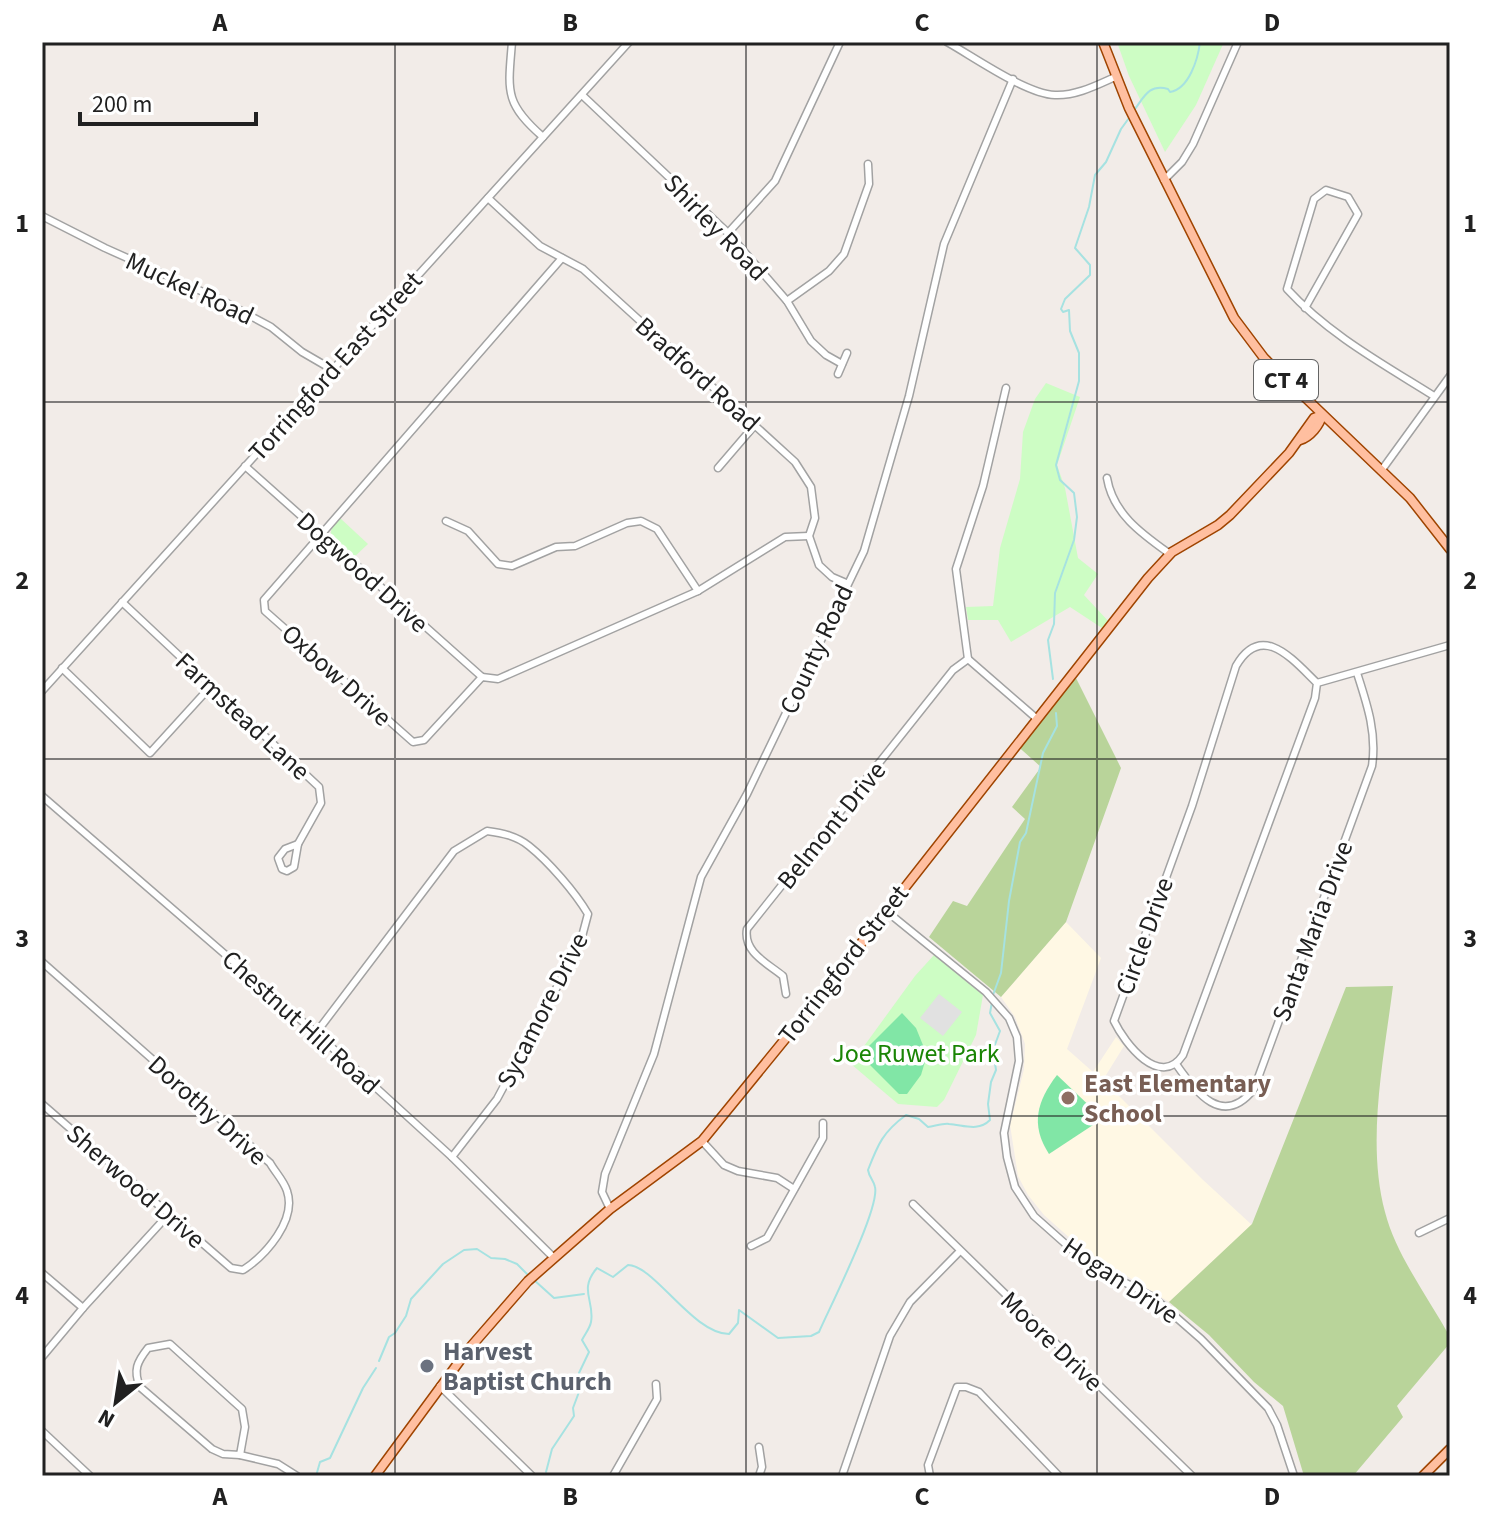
<svg xmlns="http://www.w3.org/2000/svg" width="1492" height="1518" font-family="'Source Sans 3',sans-serif">
	<style>
		.education { fill: #fff8e4 }
		.forest { fill: #b9d49a }
		.park { fill: #cdfdc4 }
		.pitch { fill: #81e6a6 }
		.parking { fill: #e1e1e1 }
		.lines { fill: none; stroke-linecap: round; stroke-linejoin: round }
		.stream { stroke: #a6e2e1; stroke-width: 2 }
		.minor-casing { stroke: #a2a2a2; stroke-width: 9 }
		.major-casing { stroke: #9f4400; stroke-width: 11 }
		.minor { stroke: #fff; stroke-width: 6 }
		.major { stroke: #ffbfa0; stroke-width: 8 }
		.grid { fill: none; stroke: #212121; stroke-width: 2; stroke-opacity: 0.55 }
		.education-dot { fill: #8d6e63; stroke: #fff; stroke-width: 3 }
		.worship-dot { fill: #6b7280; stroke: #fff; stroke-width: 3 }
		.labels { text-anchor: middle; stroke-width: 7; stroke-linejoin: round; paint-order: stroke }
		.shield { fill: #fff; stroke: #646464; stroke-width: 2 }
		.shield-label { font-size: 24px; font-weight: bold; fill: #212121 }
		.street-label { font-size: 26px; fill: #212121; stroke: #fff }
		.park-label { font-size: 26px; fill: #1a8505; stroke: #fff }
		.education-label { font-size: 26px; font-weight: bold; fill: #785e54; stroke: #fff; text-anchor: start }
		.worship-label { font-size: 26px; font-weight: bold; fill: #5b616d; stroke: #fff; text-anchor: start }
		.neatline { fill: none; stroke: #212121; stroke-width: 3 }
		.grid-label { font-size: 26px; text-anchor: middle; font-weight: bold; fill: #212121 }
	</style>
	<rect width="100%" height="100%" fill="#f2ece8"/>
	<polygon class="education" points="1066,922 1101,958 1067,1049 1093,1072 1116,1037 1124,1046 1103,1080 1202,1179 1252,1225 1169,1302 1081,1248 1044,1215 1028,1195 1018,1176 1010,1125 1024,1069 1025,1044 1015,1017 1001,997"/>
	<g class="forest">
		<polygon points="1072,670 1121,768 1066,922 1001,997 929,937 953,901 967,906 1025,819 1012,807 1041,767 1014,743"/>
		<path d="M1393,986C1384,1058 1366,1141 1385,1212C1396,1255 1428,1297 1450,1337V1343L1397,1406L1403,1417L1353,1476H1304L1283,1406L1254,1382L1209,1335L1169,1302L1252,1224L1346,987Z"/>
	</g>
	<g class="park">
		<polygon points="1117,42 1224,42 1196,105 1165,152 1129,76"/>
		<polygon points="1046,383 1080,397 1057,465 1065,488 1078,558 1098,574 1084,595 1110,623 1105,630 1070,607 1011,642 998,620 968,620 966,607 993,606 1000,548 1020,479 1023,432 1035,399"/>
		<polygon points="340,518 368,544 353,558 330,536 332,527"/>
		<polygon points="934,955 983,995 976,1035 944,1100 937,1107 898,1104 851,1064 915,976"/>
	</g>
	<g class="pitch">
		<polygon points="902,1013 916,1028 927,1055 921,1075 907,1094 899,1094 863,1058 863,1052"/>
		<path d="M1057,1075L1098,1114L1093,1125L1049,1154C1030,1125 1037,1101 1057,1075Z"/>
	</g>
	<polygon class="parking" points="939,994 962,1012 943,1036 920,1018"/>
	<g class="lines">
		<g class="stream">
			<path d="M1135,109C1145,95 1150,84 1168,89L1170,92C1189,89 1198,59 1200,42"/>
			<polyline points="1053,679 1048,640 1054,624 1055,593 1074,540 1077,517 1074,493 1060,480 1056,465 1079,381 1079,353 1070,331 1069,310 1063,312 1061,309 1065,299 1090,275 1090,265 1075,248 1089,207 1095,175 1106,162 1121,129 1129,118"/>
			<polyline points="993,995 1001,973 1009,901 1020,842 1026,833 1043,753 1057,726 1056,713"/>
			<polyline points="534,1280 554,1298 584,1294"/>
			<polyline points="379,1361 389,1337 395,1333 406,1316 411,1299 443,1264 464,1250 477,1249 491,1258 505,1259 517,1264 529,1276"/>
			<path d="M546,1472L552,1449L574,1416L573,1408L582,1384L579,1373L589,1352L582,1340C585,1334 590,1328 591,1322C595,1301 578,1290 597,1268L613,1277L628,1265C654,1265 693,1334 729,1334L738,1323L739,1310L778,1338L811,1336L819,1332C830,1307 880,1208 875,1187C874,1181 869,1177 868,1170C878,1144 883,1132 906,1115L919,1119L928,1127C935,1126 944,1123 949,1124C964,1125 978,1132 990,1120L988,1104L991,1082L996,1070L993,1050L1000,1031L990,1013L992,1002"/>
			<polyline points="316,1476 320,1462 330,1458 363,1388 376,1368"/>
		</g>
		<defs>
			<g id="minor">
				<path d="M512,42C508,91 504,103 543,137"/>
				<path d="M947,42C974,57 1026,94 1055,95C1076,96 1097,85 1115,77"/>
				<polyline points="582,95 728,233 787,301 811,341 826,355 842,364"/>
				<polyline points="1164,180 1182,162 1193,144 1238,42"/>
				<polyline points="488,198 540,246 583,269 795,462 811,487 815,518 809,536 819,565 832,577 846,583"/>
				<polyline points="42,216 105,248 221,300 271,327 302,352 333,370"/>
				<polyline points="728,233 775,181 840,42"/>
				<polyline points="562,258 264,600 265,611 413,742 424,740 482,677 498,679 698,591 785,537 809,536"/>
				<polyline points="787,301 829,271 844,254 869,184 868,164"/>
				<path d="M1305,308L1358,214L1348,197L1326,190L1314,199L1287,289C1328,334 1383,364 1434,396"/>
				<polyline points="838,374 847,353"/>
				<polyline points="245,466 482,677"/>
				<polyline points="718,468 754,426"/>
				<polyline points="1381,471 1450,376"/>
				<path d="M1107,478C1113,514 1142,534 1170,554"/>
				<polyline points="446,521 468,531 498,564 512,566 556,547 575,546 627,523 641,521 657,529 698,591"/>
				<polyline points="122,602 319,787 321,803 298,844"/>
				<polyline points="968,659 956,569 983,486 1006,388"/>
				<polyline points="968,659 1036,718"/>
				<polyline points="62,668 150,753 211,686"/>
				<path d="M1317,683L1315,698L1183,1055C1160,1089 1125,1044 1114,1021L1192,806L1236,666C1262,621 1293,660 1317,683L1450,645"/>
				<polyline points="42,691 629,42"/>
				<polyline points="42,796 316,1033 452,1157 553,1257"/>
				<polygon points="298,844 294,867 287,871 282,869 278,858 285,849"/>
				<polyline points="885,910 986,992 1009,1018 1017,1037 1019,1061 1004,1133 1007,1157 1015,1187 1034,1216 1087,1263 1153,1297 1201,1339 1268,1408 1277,1425 1294,1476"/>
				<path d="M42,962L270,1163C275,1172 284,1181 287,1191C297,1220 266,1255 243,1270L231,1268L42,1104"/>
				<path d="M786,994L783,976C767,963 743,952 747,929L953,670L968,659"/>
				<path d="M316,1033L454,851L487,831C502,833 517,836 529,846C549,862 575,892 588,914L580,944L497,1099L452,1157"/>
				<path d="M1176,1064C1196,1093 1223,1128 1254,1089L1372,766C1377,733 1367,704 1357,673"/>
				<polyline points="702,1141 724,1165 738,1171 777,1178 794,1189"/>
				<polyline points="913,1204 1192,1476"/>
				<polyline points="610,1209 602,1192 605,1174 654,1054 701,877 747,794 864,551 909,396 944,244 1013,79"/>
				<polyline points="1419,1233 1450,1218"/>
				<polyline points="751,1246 767,1238 823,1138 823,1123"/>
				<polyline points="42,1273 83,1308"/>
				<path d="M170,1344L242,1409L245,1427L240,1455L223,1454L212,1449L140,1387C133,1370 137,1362 148,1348Z"/>
				<polyline points="42,1357 83,1308 168,1215"/>
				<polyline points="440,1386 532,1476"/>
				<polyline points="42,1431 90,1476"/>
				<polyline points="759,1447 762,1467 759,1476"/>
				<polyline points="240,1455 278,1464 297,1476"/>
				<polyline points="613,1476 657,1399 656,1384"/>
				<polyline points="842,1476 890,1336 910,1302 960,1251"/>
				<polyline points="930,1476 928,1465 957,1387 966,1387 979,1392 1059,1476"/>
			</g>
			<g id="major">
				<polyline points="1103,42 1129,108 1234,318 1264,358 1410,498 1450,549"/>
				<path d="M1300,440C1310,437 1320,425 1322,415"/>
				<polyline points="375,1476 467,1351 528,1281 610,1209 702,1141 808,1011 1148,578 1172,552 1218,525 1230,515 1289,453 1314,418 1322,415"/>
				<polyline points="1423,1476 1450,1449"/>
			</g>
		</defs>
		<use href="#minor" class="minor-casing"/>
		<use href="#major" class="major-casing"/>
		<use href="#minor" class="minor"/>
		<use href="#major" class="major"/>
	</g>
	<path class="grid" d="M395,42V1476M746,42V1476M1097,42V1476M42,402H1450M42,759H1450M42,1116H1450"/>
	<circle class="education-dot" cx="1068" cy="1098" r="8"/>
	<circle class="worship-dot" cx="427" cy="1366" r="8"/>
	<g class="labels">
		<rect class="shield" x="1254" y="360" width="64" height="40" rx="6"/>
		<g class="shield-label">
			<text x="1286" y="388">CT 4</text>
		</g>
		<g class="street-label">
			<text transform="translate(716 227) rotate(46)" y="9">Shirley Road</text>
			<text transform="translate(190 288) rotate(25)" y="9">Muckel Road</text>
			<text transform="translate(335 366) rotate(-48)" y="9">Torringford East Street</text>
			<text transform="translate(698 374) rotate(42)" y="9">Bradford Road</text>
			<text transform="translate(363 572) rotate(42)" y="9">Dogwood Drive</text>
			<text transform="translate(816 649) rotate(-65)" y="9">County Road</text>
			<text transform="translate(337 675) rotate(42)" y="9">Oxbow Drive</text>
			<text transform="translate(243 716) rotate(43)" y="9">Farmstead Lane</text>
			<text transform="translate(831 825) rotate(-51)" y="9">Belmont Drive</text>
			<text transform="translate(1312 931) rotate(-70)" y="9">Santa Maria Drive</text>
			<text transform="translate(1144 936) rotate(-70)" y="9">Circle Drive</text>
			<text transform="translate(843 964) rotate(-52)" y="9">Torringford Street</text>
			<text transform="translate(542 1010) rotate(-63)" y="9">Sycamore Drive</text>
			<text transform="translate(301 1022) rotate(42)" y="9">Chestnut Hill Road</text>
			<text transform="translate(208 1110) rotate(42)" y="9">Dorothy Drive</text>
			<text transform="translate(136 1186) rotate(41)" y="9">Sherwood Drive</text>
			<text transform="translate(1121 1280) rotate(34)" y="9">Hogan Drive</text>
			<text transform="translate(1052 1341) rotate(44)" y="9">Moore Drive</text>
		</g>
		<g class="park-label">
			<text x="916" y="1062">Joe Ruwet Park</text>
		</g>
		<g class="education-label">
			<text x="1084" y="1092">East Elementary<tspan x="1084" dy="30">School</tspan></text>
		</g>
		<g class="worship-label">
			<text x="443" y="1360">Harvest<tspan x="443" dy="30">Baptist Church</tspan></text>
		</g>
	</g>
	<rect width="1492" height="1518" fill="none" stroke="#ffffff" stroke-width="88"/>
	<g transform="translate(116 1402) rotate(210)" stroke="#ffffff" stroke-width="6" paint-order="stroke">
	<path d="M0-6L14 30L0 20L-14 30Z" fill="#212121"/>
	<text y="-12" font-size="22" font-weight="bold" text-anchor="middle" fill="#212121">N</text>
	</g>
	<path d="M80 112v12h176v-12" fill="none" stroke="#212121" stroke-width="4"/>
	<text x="92" y="112" font-size="24" fill="#212121" stroke="#ffffff" stroke-width="6" paint-order="stroke">200 m</text>
	<rect x="44" y="44" width="1404" height="1430" class="neatline"/>
	<g class="grid-label">
		<text x="220" y="31">A</text>
		<text x="570" y="31">B</text>
		<text x="922" y="31">C</text>
		<text x="1272" y="31">D</text>
		<text x="22" y="232">1</text>
		<text x="1470" y="232">1</text>
		<text x="22" y="589">2</text>
		<text x="1470" y="589">2</text>
		<text x="22" y="947">3</text>
		<text x="1470" y="947">3</text>
		<text x="22" y="1304">4</text>
		<text x="1470" y="1304">4</text>
		<text x="220" y="1505">A</text>
		<text x="570" y="1505">B</text>
		<text x="922" y="1505">C</text>
		<text x="1272" y="1505">D</text>
	</g>
</svg>
